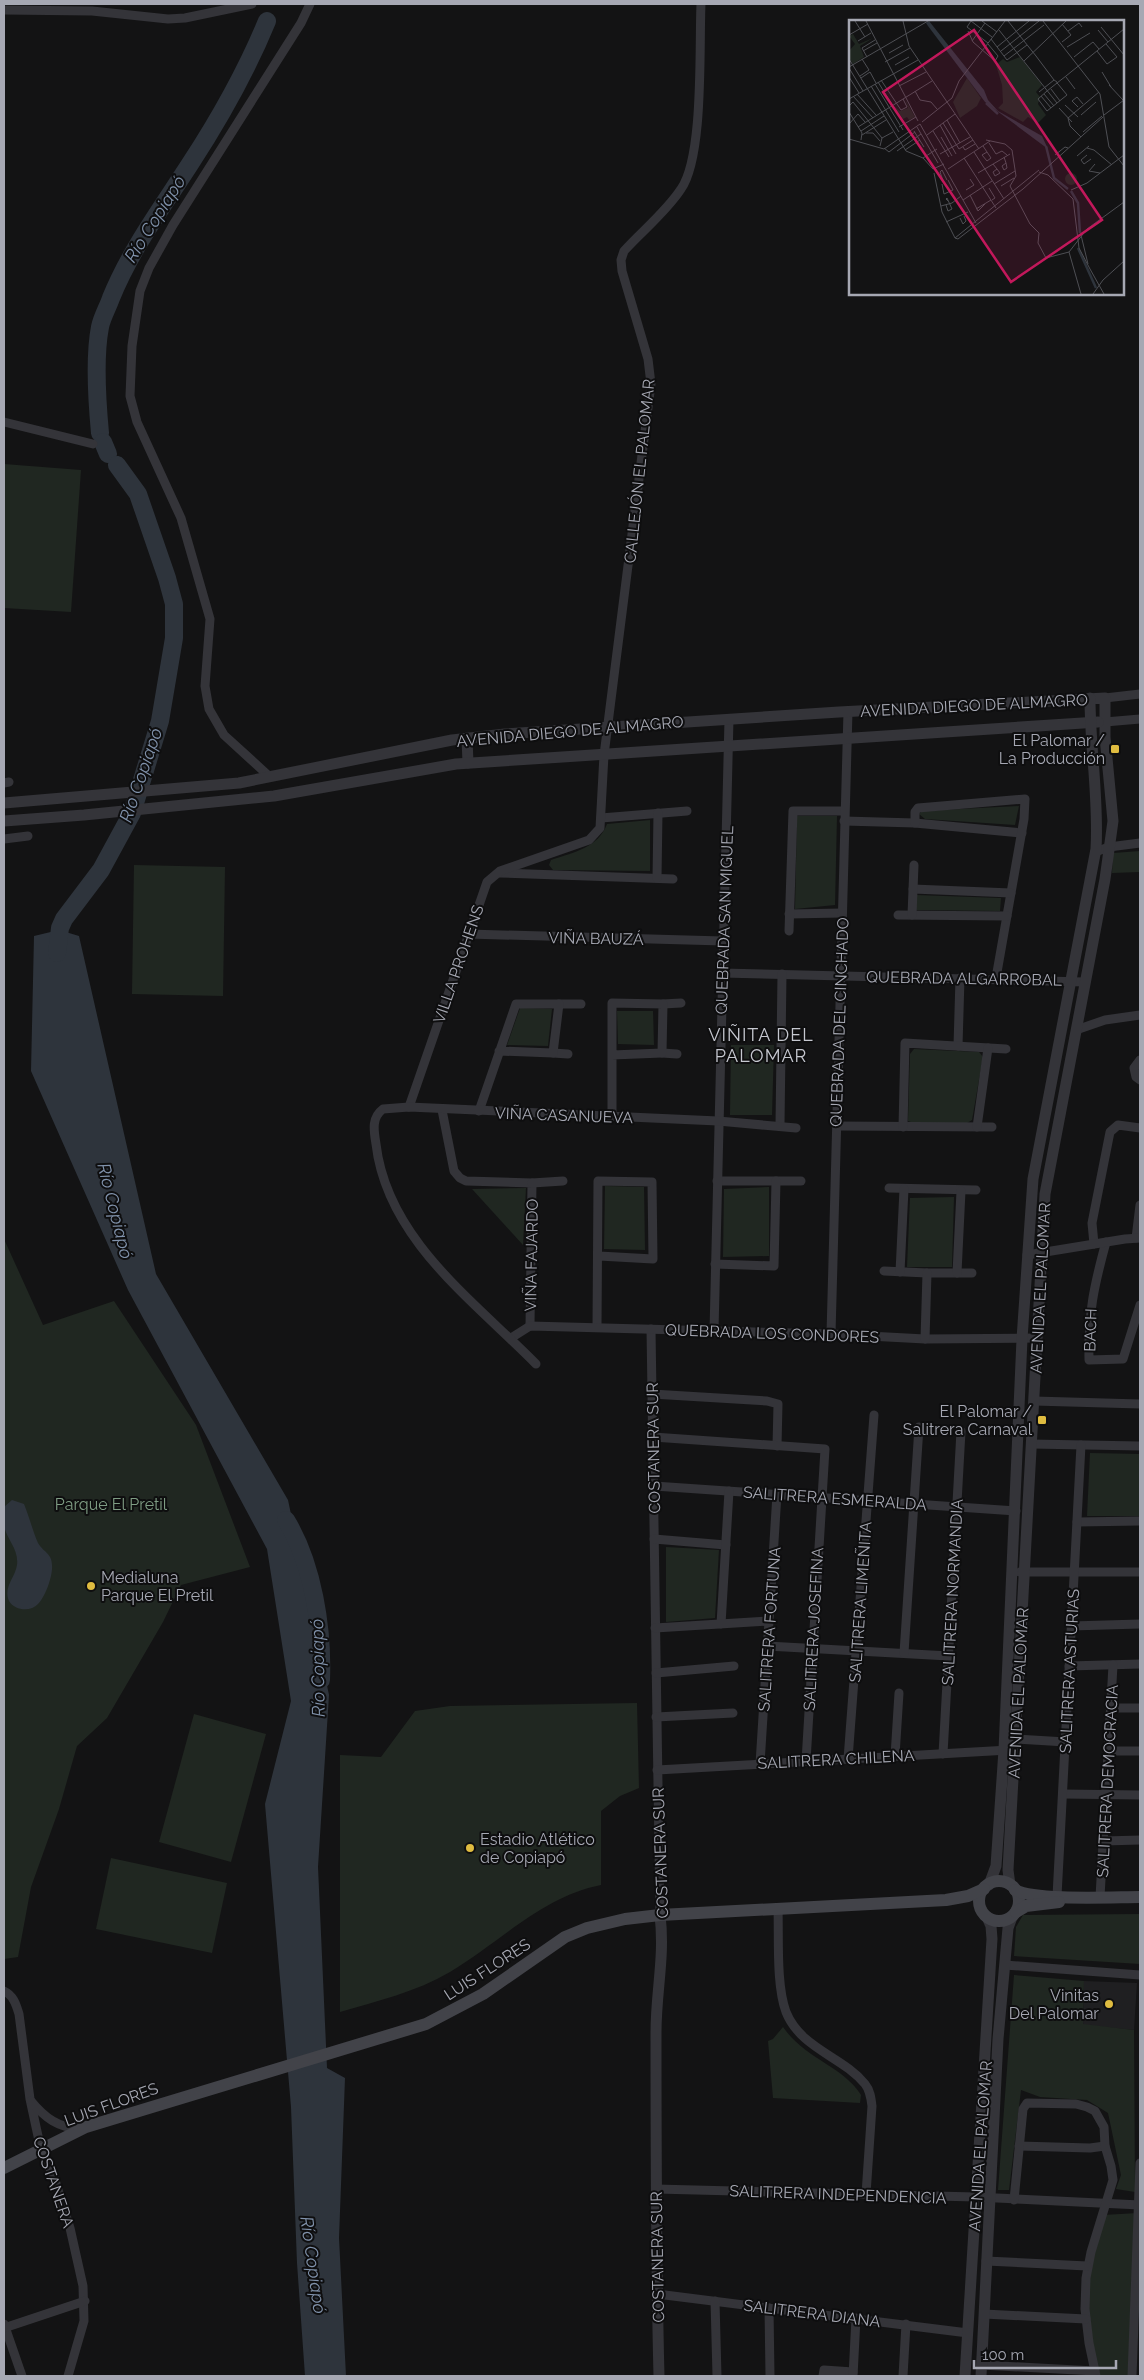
<svg xmlns="http://www.w3.org/2000/svg" width="1144" height="2380" font-family="Raleway,sans-serif">
	<style>
		.built { fill: #1f1f21 }
		.green { fill: #202721 }
		.water { fill: #2e343c }
		.lines { fill: none; stroke-linecap: round; stroke-linejoin: round }
		.river { stroke: #2e343c; stroke-width: 18 }
		.minor { stroke: #343439; stroke-width: 9 }
		.tertiary { stroke: #343439; stroke-width: 11 }
		.secondary { stroke: #424349; stroke-width: 12 }
		.poi-dot { fill: #dfbc40; stroke: #0e0e0f; stroke-width: 2 }
		.labels { text-anchor: middle; stroke-width: 4; stroke-linejoin: round; paint-order: stroke }
		.street-label { font-size: 16px; fill: #a6a8b3; stroke: #0e0e0f }
		.poi-label { font-size: 16px; fill: #a6a8b3; stroke: #0e0e0f; text-anchor: end }
		.park-label { font-size: 16px; fill: #7f9d84; stroke: #0e0e0f }
		.water-label { font-size: 18px; font-style: italic; fill: #8092ab; stroke: #0e0e0f }
		.neighbourhood-label { font-size: 18px; letter-spacing: 1px; fill: #c6c8d0; stroke: #0e0e0f }
		.inset-river { fill: none; stroke: #2e343c; stroke-width: 2.5 }
		.inset-road { fill: none; stroke: #4e4f54; stroke-width: 1 }
		.view { fill: #c2185b; fill-opacity: 0.15; stroke: #c2185b; stroke-width: 2.5 }
		.inset-edge { fill: none; stroke: #a6a8b3; stroke-width: 2.5 }
	</style>
	<rect width="100%" height="100%" fill="#131314"/>
	<polygon class="built" points="1084,1981 1137,1983 1134,2030 1083,2025"/>
	<g class="green">
		<polygon points="4,464 81,470 71,612 4,608"/>
		<polygon points="1019,806 1015,825 925,819 919,814 922,811"/>
		<polygon points="797,816 837,816 835,905 795,909"/>
		<path d="M650,820V871L553,870L549,865L551,860C574,852 598,848 607,824Z"/>
		<polygon points="1140,851 1140,872 1112,873 1113,853"/>
		<polygon points="134,865 225,867 223,996 132,994"/>
		<polygon points="916,895 1001,898 1000,911 916,910"/>
		<polygon points="520,1008 552,1009 548,1046 507,1045"/>
		<polygon points="617,1011 653,1011 654,1045 618,1044"/>
		<polygon points="731,1045 774,1045 772,1115 730,1115"/>
		<polygon points="914,1049 979,1052 983,1057 972,1120 967,1123 916,1124 908,1121 910,1054"/>
		<polygon points="605,1186 644,1187 645,1250 604,1249"/>
		<polygon points="769,1187 769,1256 723,1257 724,1189"/>
		<polygon points="526,1188 523,1245 472,1189"/>
		<polygon points="954,1197 952,1267 907,1267 910,1198"/>
		<polygon points="4,1239 43,1325 114,1301 196,1425 250,1567 181,1585 163,1622 107,1718 77,1746 59,1809 31,1887 18,1957 4,1959"/>
		<polygon points="1090,1453 1140,1454 1140,1516 1087,1516"/>
		<polygon points="666,1547 719,1550 715,1618 666,1622"/>
		<path d="M637,1703L639,1788L620,1796L601,1811V1885C543,1896 499,1943 450,1972C416,1992 377,2001 340,2012V1755L381,1757L415,1711L450,1706Z"/>
		<polygon points="194,1714 266,1734 231,1862 159,1842"/>
		<polygon points="111,1858 227,1883 212,1953 96,1929"/>
		<polygon points="1140,1914 1140,1964 1014,1956 1016,1927 1023,1915"/>
		<polygon points="1014,1975 1084,1981 1083,2024 1134,2030 1135,2192 1116,2189 1121,2175 1108,2113 1087,2100 1040,2097 1021,2090 1009,2190 998,2190"/>
		<path d="M783,2027C805,2059 843,2066 861,2095L860,2103L773,2098L768,2041L773,2039Z"/>
		<polygon points="1138,2213 1130,2376 1100,2376 1088,2322 1089,2279 1103,2215"/>
	</g>
	<g class="water">
		<polygon points="59,930 79,936 156,1274 288,1500 329,1695 318,1867 327,2068 345,2078 339,2238 346,2376 305,2376 297,2263 291,2107 265,1804 291,1701 267,1549 128,1290 31,1071 34,936"/>
		<path d="M12,1500L24,1504C29,1516 33,1532 38,1543C43,1552 52,1553 52,1565C53,1575 46,1596 38,1604C31,1612 15,1611 9,1601C3,1587 15,1578 17,1565C19,1549 7,1540 4,1526C2,1520 4,1513 4,1507Z"/>
	</g>
	<g class="lines">
		<g class="river">
			<path d="M100,433C97,401 94,358 100,327C102,317 108,307 111,298C131,249 161,209 190,164C220,118 246,72 267,21"/>
			<polyline points="103,442 108,454"/>
			<polyline points="57,953 60,928 64,919 101,870 132,813 160,721 174,638 174,604 167,578 138,494 117,465"/>
			<path d="M286,1520C313,1564 323,1629 321,1680"/>
		</g>
		<g class="minor">
			<polyline points="4,10 92,11 168,19 185,18 252,4"/>
			<polyline points="4,422 93,444"/>
			<polyline points="1105,698 1140,694"/>
			<polyline points="1105,722 1140,719"/>
			<polyline points="270,777 224,735 209,709 205,686 210,619 181,518 137,422 130,396 132,346 140,291 149,268 173,225 301,23 310,4"/>
			<polyline points="4,783 9,782"/>
			<polyline points="601,818 687,811"/>
			<polyline points="844,821 915,823 1022,833"/>
			<polyline points="915,823 915,812 918,808 1025,799 1024,819 996,978"/>
			<polyline points="4,839 28,836"/>
			<polyline points="1095,852 1109,847 1140,843"/>
			<polyline points="500,873 673,879"/>
			<polyline points="657,878 658,813"/>
			<polyline points="913,889 1011,893"/>
			<polyline points="789,914 842,913"/>
			<polyline points="898,915 1007,916"/>
			<polyline points="912,915 914,865"/>
			<polyline points="789,931 793,811 844,811"/>
			<polyline points="468,934 723,941"/>
			<polyline points="722,973 1085,982"/>
			<polyline points="559,1004 581,1004"/>
			<polyline points="663,1004 681,1003"/>
			<polyline points="1076,1030 1105,1020 1140,1015"/>
			<polyline points="958,1046 960,978"/>
			<polyline points="553,1053 568,1054"/>
			<polyline points="662,1053 677,1054"/>
			<polyline points="612,1055 662,1053 663,1004 612,1003 612,1116"/>
			<polyline points="1140,1060 1134,1068 1136,1077 1140,1080"/>
			<path d="M409,1107L487,882L500,871L589,840L600,828L604,755L651,384L648,359L622,271L621,260L624,251C642,231 666,212 681,189C704,156 699,47 701,4"/>
			<polyline points="442,1110 454,1171 460,1178 466,1181 532,1183 530,1326"/>
			<polyline points="479,1111 516,1004 559,1004 553,1053 499,1051"/>
			<polyline points="780,1125 782,974"/>
			<polyline points="836,1126 992,1127"/>
			<polyline points="903,1127 905,1043 1006,1049"/>
			<polyline points="977,1127 988,1048"/>
			<polyline points="717,1181 801,1181"/>
			<polyline points="532,1183 563,1181"/>
			<polyline points="889,1188 976,1190"/>
			<polyline points="1136,1238 1140,1205"/>
			<path d="M1106,1242C1094,1286 1088,1313 1089,1360L1123,1359L1140,1305"/>
			<polyline points="1094,1244 1092,1223 1110,1132 1118,1125 1140,1128"/>
			<polyline points="1027,1255 1125,1239 1140,1238"/>
			<polyline points="715,1264 774,1266 776,1181"/>
			<polyline points="884,1271 927,1273 972,1273"/>
			<polyline points="900,1272 904,1189"/>
			<polyline points="957,1273 961,1191"/>
			<polyline points="597,1327 598,1181 652,1182 653,1259 599,1256"/>
			<polyline points="651,1329 660,1915"/>
			<polyline points="714,1331 729,719"/>
			<polyline points="831,1334 848,711"/>
			<polyline points="511,1338 530,1326 831,1334 925,1339 1037,1338"/>
			<polyline points="925,1339 927,1273"/>
			<path d="M536,1364C474,1301 387,1239 376,1144C374,1131 371,1118 383,1109L409,1107L718,1121L796,1128"/>
			<polyline points="652,1394 767,1401 778,1404 777,1446"/>
			<polyline points="1034,1401 1140,1404"/>
			<polyline points="653,1437 825,1449 806,1761"/>
			<polyline points="1031,1444 1140,1446"/>
			<polyline points="654,1486 1016,1511"/>
			<polyline points="1077,1522 1140,1521"/>
			<polyline points="654,1539 726,1545"/>
			<polyline points="1020,1572 1140,1572"/>
			<polyline points="721,1624 729,1491"/>
			<polyline points="1071,1626 1140,1624"/>
			<polyline points="655,1628 769,1621"/>
			<polyline points="767,1646 949,1656"/>
			<polyline points="904,1653 919,1427"/>
			<polyline points="1069,1666 1140,1664"/>
			<polyline points="656,1673 734,1666"/>
			<polyline points="1110,1708 1140,1708"/>
			<polyline points="656,1717 733,1713"/>
			<polyline points="1016,1739 1066,1742"/>
			<polyline points="1108,1751 1140,1751"/>
			<polyline points="943,1754 961,1431"/>
			<polyline points="895,1756 899,1693"/>
			<polyline points="848,1759 874,1415"/>
			<polyline points="760,1764 777,1494"/>
			<polyline points="657,1770 1009,1750"/>
			<polyline points="1063,1794 1140,1795"/>
			<polyline points="1104,1841 1140,1840"/>
			<polyline points="1057,1896 1081,1445"/>
			<polyline points="1100,1897 1113,1665"/>
			<path d="M778,1909C779,1938 776,1985 786,2012C801,2049 842,2056 865,2084C870,2090 871,2098 872,2106L866,2194"/>
			<polyline points="1005,1965 1140,1975"/>
			<path d="M4,1991C13,1995 16,2004 19,2014L30,2099L41,2150L54,2177L70,2228L83,2286L84,2321L68,2376"/>
			<path d="M31,2101C44,2117 59,2129 81,2128"/>
			<polyline points="1019,2146 1090,2148 1105,2146"/>
			<polyline points="656,2189 976,2197 1140,2205"/>
			<polyline points="1014,2200 1023,2109 1027,2103 1076,2104 1087,2107 1095,2111 1104,2127 1105,2146 1111,2166 1113,2180 1091,2252 1086,2278 1085,2309 1089,2343 1096,2376"/>
			<polyline points="986,2261 1087,2266"/>
			<polyline points="657,2294 968,2333"/>
			<polyline points="715,2301 717,2376"/>
			<polyline points="769,2308 770,2376"/>
			<polyline points="984,2314 1086,2319"/>
			<polyline points="4,2324 22,2376"/>
			<polyline points="4,2328 85,2301"/>
			<polyline points="981,2365 1095,2371"/>
			<polyline points="823,2376 824,2370 853,2372"/>
			<polyline points="853,2376 856,2318"/>
			<polyline points="903,2376 906,2324"/>
			<polyline points="1132,2376 1140,2163"/>
		</g>
		<g class="tertiary">
			<polyline points="467,738 468,763"/>
			<polyline points="4,803 239,783 452,740 505,734 839,712 1105,698 1105,737 1113,821 1105,879 1045,1194 1008,1870 1010,1885"/>
			<polyline points="4,821 84,815 274,796 456,764 1098,722"/>
			<path d="M989,1885L996,1866L1004,1750L1022,1339L1033,1179L1096,849C1099,799 1090,749 1090,698"/>
			<path d="M659,2376C656,2262 656,2147 656,2032C656,1991 665,1957 660,1915"/>
			<polyline points="965,2376 992,1939 991,1926 987,1917"/>
			<polyline points="981,2376 998,2039 1008,1928 1012,1917"/>
		</g>
		<g class="secondary">
			<circle cx="999" cy="1901" r="20"/>
			<path d="M1015,1890C1037,1901 1113,1897 1140,1897"/>
			<polyline points="1016,1912 1026,1906 1059,1902"/>
			<polyline points="4,2168 86,2127 426,2024 483,1994 565,1937 587,1928 625,1919 660,1915 946,1900 968,1896 984,1889"/>
		</g>
	</g>
	<g class="poi-dot">
		<rect x="1110" y="744" width="10" height="10" rx="2.5"/>
		<rect x="1037" y="1415" width="10" height="10" rx="2.5"/>
		<circle cx="91" cy="1586" r="5"/>
		<circle cx="470" cy="1848" r="5"/>
		<circle cx="1109" cy="2004" r="5"/>
	</g>
	<g class="labels">
		<g class="street-label">
			<text transform="translate(639 471) rotate(-84)" y="6">CALLEJÓN EL PALOMAR</text>
			<text transform="translate(974 705) rotate(-3)" y="6">AVENIDA DIEGO DE ALMAGRO</text>
			<text transform="translate(570 731) rotate(-5)" y="6">AVENIDA DIEGO DE ALMAGRO</text>
			<text transform="translate(724 920) rotate(-88)" y="6">QUEBRADA SAN MIGUEL</text>
			<text transform="translate(596 938) rotate(1)" y="6">VIÑA BAUZÁ</text>
			<text transform="translate(458 964) rotate(-71)" y="6">VILLA PROHENS</text>
			<text transform="translate(964 978) rotate(1)" y="6">QUEBRADA ALGARROBAL</text>
			<text transform="translate(839 1022) rotate(-88)" y="6">QUEBRADA DEL CINCHADO</text>
			<text transform="translate(564 1115) rotate(2)" y="6">VIÑA CASANUEVA</text>
			<text transform="translate(531 1255) rotate(-89)" y="6">VIÑA FAJARDO</text>
			<text transform="translate(1040 1288) rotate(-87)" y="6">AVENIDA EL PALOMAR</text>
			<text transform="translate(1090 1330) rotate(-88)" y="6">BACH</text>
			<text transform="translate(772 1333) rotate(2)" y="6">QUEBRADA LOS CONDORES</text>
			<text transform="translate(653 1448) rotate(-91)" y="6">COSTANERA SUR</text>
			<text transform="translate(835 1498) rotate(4)" y="6">SALITRERA ESMERALDA</text>
			<text transform="translate(952 1592) rotate(-87)" y="6">SALITRERA NORMANDIA</text>
			<text transform="translate(860 1602) rotate(-86)" y="6">SALITRERA LIMEÑITA</text>
			<text transform="translate(769 1629) rotate(-86)" y="6">SALITRERA FORTUNA</text>
			<text transform="translate(813 1629) rotate(-87)" y="6">SALITRERA JOSEFINA</text>
			<text transform="translate(1069 1671) rotate(-87)" y="6">SALITRERA ASTURIAS</text>
			<text transform="translate(1018 1693) rotate(-87)" y="6">AVENIDA EL PALOMAR</text>
			<text transform="translate(836 1759) rotate(-3)" y="6">SALITRERA CHILENA</text>
			<text transform="translate(1107 1781) rotate(-87)" y="6">SALITRERA DEMOCRACIA</text>
			<text transform="translate(660 1853) rotate(-92)" y="6">COSTANERA SUR</text>
			<text transform="translate(487 1969) rotate(-33)" y="6">LUIS FLORES</text>
			<text transform="translate(111 2104) rotate(-20)" y="6">LUIS FLORES</text>
			<text transform="translate(980 2146) rotate(-86)" y="6">AVENIDA EL PALOMAR</text>
			<text transform="translate(54 2182) rotate(71)" y="6">COSTANERA</text>
			<text transform="translate(838 2194) rotate(2)" y="6">SALITRERA INDEPENDENCIA</text>
			<text transform="translate(657 2257) rotate(-91)" y="6">COSTANERA SUR</text>
			<text transform="translate(812 2313) rotate(7)" y="6">SALITRERA DIANA</text>
		</g>
		<g class="poi-label">
			<text x="1105" y="746">El Palomar /<tspan x="1105" dy="18">La Producción</tspan></text>
			<text x="1032" y="1417">El Palomar /<tspan x="1032" dy="18">Salitrera Carnaval</tspan></text>
			<text x="101" y="1583" text-anchor="start">Medialuna<tspan x="101" dy="18">Parque El Pretil</tspan></text>
			<text x="480" y="1845" text-anchor="start">Estadio Atlético<tspan x="480" dy="18">de Copiapó</tspan></text>
			<text x="1099" y="2001">Vinitas<tspan x="1099" dy="18">Del Palomar</tspan></text>
		</g>
		<g class="park-label">
			<text x="111" y="1510">Parque El Pretil</text>
		</g>
		<g class="water-label">
			<text transform="translate(155 219) rotate(-58)" y="6">Río Copiapó</text>
			<text transform="translate(141 775) rotate(-71)" y="6">Río Copiapó</text>
			<text transform="translate(115 1211) rotate(76)" y="6">Río Copiapó</text>
			<text transform="translate(318 1668) rotate(-91)" y="6">Río Copiapó</text>
			<text transform="translate(313 2265) rotate(82)" y="6">Río Copiapó</text>
		</g>
		<g class="neighbourhood-label">
			<text x="761" y="1041">VIÑITA DEL<tspan x="761" dy="21">PALOMAR</tspan></text>
		</g>
	</g>
	<g transform="translate(849 20)">
		<rect width="275" height="275" fill="#131314"/>
		<path d="M4,14L10,24L24,18L11,26L15,37L4,44L0,38V31L6,24L0,16ZM171,37L193,65L187,72L191,77L189,84L197,95L189,103L179,97L174,102L149,88L154,83L153,65L147,45L154,39L158,42ZM118,58L132,78L128,86L111,98L104,82ZM56,79L66,97L60,100L58,97L54,99L45,86L51,91L59,88ZM216 159a6 6 0 1 1 12 0a6 6 0 1 1-12 0Z" fill="#202721"/>
		<path d="M80,1L135,70L139,80L149,91L193,116L199,129L136,82L79,6L77,3Z" fill="#2e343c"/>
		<path class="inset-river" d="M137,83L149,94M197,126L205,158L219,169M222,171L229,183L231,213M229,228L247,268"/>
		<path class="inset-road" d="M6,1L16,17M17,1L69,101M54,1L60,26L130,129M122,1L118,7L139,23M122,1L143,17M133,1L148,12M159,1L187,36L205,60L208,62V63L209,64L218,75L198,91L189,79L198,71L208,63L217,56L275,9M194,1L251,74L260,127L275,146M252,7L275,35M150,10L208,83M249,10L259,22M119,11L124,22L146,41L149,36L139,24M219,11L230,3L233,7M0,15L19,4M142,19L158,40L178,25M9,21L22,13M123,21L136,3M213,22L222,15L213,4M148,27L180,1M218,27L241,13M14,31L28,23M152,31L190,1M248,31L258,44L268,37L257,24M40,33L54,25M155,36L195,5M18,37L13,28L26,20M225,37L244,22L250,29M0,39L57,131L74,138L88,129M175,41L217,1M36,42L61,28M46,45L60,37M0,47L79,1M0,48L14,71M253,52L262,67M11,56L20,50L13,39M0,57L10,73M217,57L226,69M12,58L21,52L27,63M32,60L52,90L58,87L54,79M29,62L57,107M26,64L54,110M260,65L274,80M22,66L50,112M50,66L77,52M202,69L211,81M66,71L71,80L82,82L88,89M190,72L205,60M8,74L27,95M195,74L205,86M4,76L24,98M192,76L202,88M0,79L69,40M216,85L229,97M0,86L4,82L33,118M229,87L223,81L228,77L234,84M210,88L223,102M0,92L13,113L12,120M232,95L247,82M255,95L275,80M98,100L111,123M73,102L103,78L110,61L156,1M94,103L110,129L124,120M0,104L9,94L16,102M71,104L127,203M91,105L107,134M9,107L83,61M50,107L67,97M68,107L89,143M12,111L35,96M65,111L75,127M84,111L100,137M234,112L253,96M17,113H24L31,121M13,115L37,100M78,115L106,94M92,117L103,136M232,117L221,106L219,98L250,72M0,119L35,129L71,104M137,120L156,124L163,130L167,156L161,166L181,204L190,213L189,223L197,238L220,232L232,274M140,123L147,134L153,131L158,135M31,126L33,118L44,112M134,126L142,138L138,141L133,135L138,132M114,127L116,130L126,124M35,128L40,132L66,112M238,128L245,130L263,145M56,130L71,120M48,131L72,114M125,132L155,179M91,134L121,117M206,135L216,127L219,128M238,135L232,140L235,144L242,139M228,136L240,126M155,137L157,143L158,148L155,150L153,146L157,143M74,138L84,149L95,144M115,138L147,188M144,144L148,149L151,153L146,156L144,152L148,149M246,144L240,151L251,153M99,149L141,121M190,152L199,155L224,179L230,228L241,249M85,153L93,192L106,218M129,153L161,134M95,163L91,152L93,150L98,160M93,164L95,174L104,170L99,160M145,164L166,151M152,166L165,158M140,168L146,178L143,180M117,170L125,165L121,159M222,170L238,163L275,135M121,175L129,191L136,184M114,180L143,161M97,185L99,191L103,189L98,178L97,179L99,181M92,186L103,183L112,176M127,189L142,180M111,198L114,204L117,201L115,196M97,202L119,192M232,215L239,244M106,218L109,219L174,169L254,97M106,218L190,150M220,232L238,209L275,182M241,249L255,274M244,274L254,260L275,241"/>
		<path class="view" d="M125,10L253,200L162,262L34,72Z"/>
		<rect width="275" height="275" class="inset-edge"/>
	</g>
	<rect width="1144" height="2380" fill="none" stroke="#a6a8b3" stroke-width="10"/>
	<path d="M974 2360v8h142v-8" fill="none" stroke="#a6a8b3" stroke-width="2.5"/>
	<text x="982" y="2360" font-size="15" fill="#a6a8b3" stroke="#0e0e0f" stroke-width="4" paint-order="stroke">100 m</text>
</svg>
